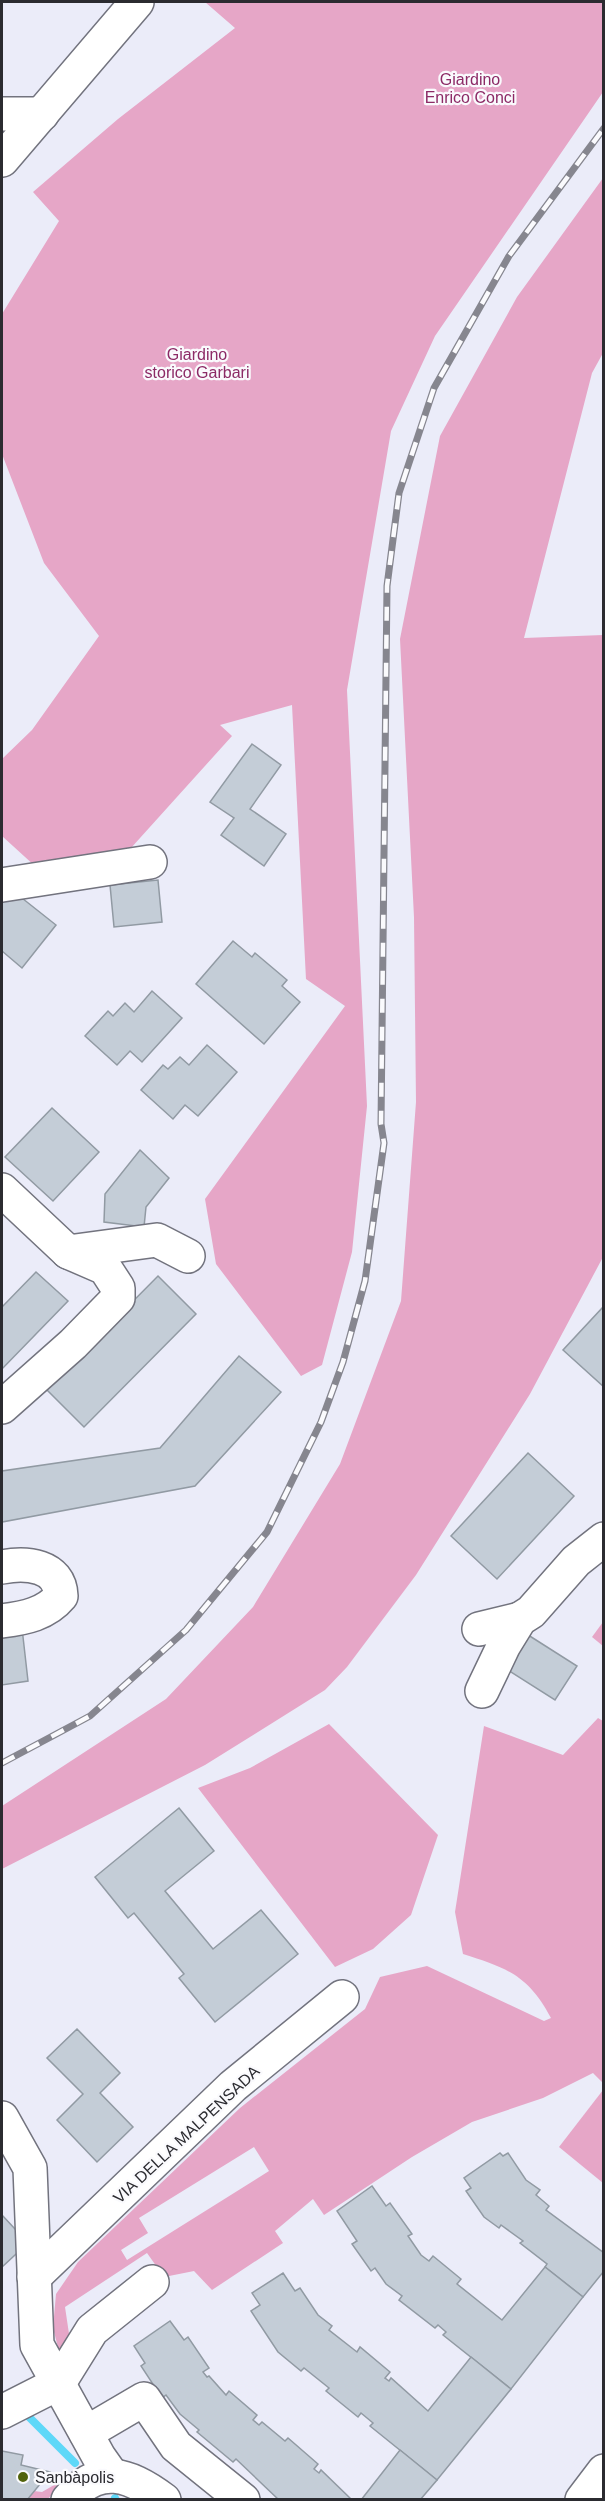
<svg xmlns="http://www.w3.org/2000/svg" width="605" height="2501" font-family="Helvetica,sans-serif">
	<style>
		.green { fill: #e6a6c7; fill-rule: evenodd }
		.lines { fill: none; stroke-linecap: round; stroke-linejoin: round }
		.stream { stroke: #5ed8f8; stroke-width: 8 }
		.building { fill: #c4cdd7; stroke: #919aa3; stroke-width: 1.5 }
		.minor-casing { stroke: #72737e; stroke-width: 36 }
		.minor { stroke: #fff; stroke-width: 33 }
		.rail-casing { stroke: #86868f; stroke-width: 7 }
		.rail { stroke: #fafafd; stroke-width: 4.5; stroke-dasharray: 14; stroke-linecap: butt }
		.poi-dot { fill: #51630b; stroke: #fafafd; stroke-width: 2 }
		.labels { text-anchor: middle; stroke-width: 4.5; stroke-linejoin: round; paint-order: stroke }
		.park-label { font-size: 16px; fill: #8c2a66; stroke: #fafafd }
		.street-label { font-size: 16px; fill: #2b2b30; stroke: #fafafd }
		.poi-label { font-size: 16px; fill: #2b2b30; stroke: #fafafd; text-anchor: start }
	</style>
	<rect width="100%" height="100%" fill="#ebecf9"/>
	<g class="green">
		<polygon points="205,2 603,2 603,92 435,336 391,431 347,690 367,1106 352,1252 322,1365 301,1376 216,1264 205,1199 345,1006 306,979 292,705 220,725 232,736 131,848 81,867 36,867 2,836 2,759 32,730 99,636 44,563 2,454 2,314 59,221 33,192 118,119 235,28"/>
		<polygon points="603,178 603,353 592,373 524,638 603,635 603,1257 530,1394 416,1575 347,1667 325,1690 205,1765 2,1869 2,1806 166,1699 253,1607 340,1464 401,1301 416,1102 414,917 400,639 440,436 517,297"/>
		<polygon points="603,1622 603,1646 592,1637"/>
		<path d="M598,1718L603,1721V2083L593,2073L543,2098L472,2122L412,2157L324,2215L313,2199L275,2231L283,2243L212,2290L194,2271L164,2277L147,2253L65,2307L71,2347L60,2355L53,2328L56,2294L78,2262L240,2108L365,2009L380,1977L427,1966L544,2021L551,2018C528,1975 507,1968 463,1954L455,1912L484,1726L563,1755ZM254,2147L269,2171L127,2260L121,2250L148,2233L139,2218Z"/>
		<polygon points="329,1724 438,1835 411,1915 373,1949 335,1967 198,1788 250,1768"/>
		<polygon points="603,2090 603,2183 559,2147"/>
		<polygon points="61,2481 62,2482 48,2499 27,2500 34,2491 42,2492"/>
	</g>
	<g class="lines">
		<g class="stream">
			<polyline points="26,2414 75,2463"/>
			<polyline points="115,2498 116,2500"/>
		</g>
	</g>
	<g class="building">
		<polygon points="252,744 281,765 250,809 286,834 264,866 221,835 234,818 210,802"/>
		<polygon points="158,880 162,922 114,927 110,885"/>
		<polygon points="8,887 56,925 22,968 2,951 2,895"/>
		<polygon points="233,941 252,957 255,953 287,980 282,986 300,1002 264,1044 196,984"/>
		<polygon points="152,991 182,1018 142,1062 130,1051 117,1065 85,1036 108,1011 113,1016 125,1003 134,1012"/>
		<polygon points="207,1045 237,1072 198,1116 185,1105 173,1119 141,1090 163,1065 168,1069 180,1057 189,1065"/>
		<polygon points="52,1108 99,1152 53,1201 5,1157"/>
		<polygon points="140,1150 169,1178 146,1207 144,1227 104,1222 105,1194"/>
		<polygon points="36,1272 68,1301 2,1369 2,1307"/>
		<polygon points="158,1276 196,1314 84,1427 46,1389"/>
		<polygon points="604,1306 604,1387 563,1350"/>
		<polygon points="239,1356 281,1392 195,1486 2,1522 2,1471 160,1448"/>
		<polygon points="528,1453 574,1496 497,1579 451,1536"/>
		<polygon points="22,1628 28,1681 2,1685 2,1631"/>
		<polygon points="525,1633 577,1666 555,1700 503,1667"/>
		<polygon points="179,1808 214,1851 165,1891 213,1949 261,1910 298,1954 215,2022 179,1978 184,1974 134,1913 128,1918 95,1877"/>
		<polygon points="77,2029 120,2073 100,2093 133,2127 97,2162 57,2120 83,2094 47,2058"/>
		<polygon points="500,2153 503,2156 508,2153 526,2180 540,2190 536,2195 549,2206 546,2210 604,2253 604,2271 583,2297 545,2267 547,2264 520,2243 523,2241 501,2225 499,2228 484,2217 466,2191 471,2188 464,2178"/>
		<polygon points="372,2186 386,2206 390,2203 412,2234 408,2236 421,2255 429,2261 433,2256 461,2279 457,2284 502,2320 545,2267 583,2297 511,2389 443,2335 446,2332 438,2325 435,2328 399,2300 402,2296 386,2284 375,2268 371,2271 352,2244 357,2241 337,2211"/>
		<polygon points="2,2215 28,2243 2,2267"/>
		<polygon points="283,2273 295,2291 300,2288 318,2315 332,2326 329,2330 357,2352 360,2347 390,2372 385,2378 389,2381 391,2378 428,2411 471,2357 511,2389 437,2480 370,2426 373,2423 361,2413 358,2417 326,2391 329,2388 304,2368 301,2371 278,2352 251,2311 260,2305 252,2293"/>
		<polygon points="170,2321 184,2340 188,2337 209,2368 203,2372 207,2377 209,2376 226,2395 229,2391 257,2415 253,2420 259,2425 262,2422 285,2441 288,2438 318,2464 314,2469 319,2473 321,2470 352,2500 279,2500 236,2459 233,2462 197,2432 199,2430 180,2414 166,2395 162,2398 141,2366 145,2363 134,2346"/>
		<polygon points="400,2450 437,2480 420,2500 361,2500"/>
		<polygon points="2,2451 23,2455 21,2465 50,2472 27,2500 2,2500"/>
	</g>
	<g class="lines">
		<defs>
			<g id="minor">
				<polyline points="2,114 42,114"/>
				<polyline points="2,160 137,2"/>
				<polyline points="2,885 150,862"/>
				<polyline points="2,1190 68,1252 105,1268 118,1288 118,1298 73,1344 2,1407"/>
				<polyline points="68,1252 157,1240 188,1256"/>
				<path d="M2,1567C26,1562 60,1565 61,1596C46,1614 25,1618 2,1621"/>
				<polyline points="479,1629 520,1619"/>
				<polyline points="482,1691 504,1645 520,1619 531,1612 576,1561 604,1539"/>
				<polyline points="2,2118 30,2168 37,2345 99,2457 111,2474"/>
				<polyline points="34,2277 233,2086 342,1997"/>
				<polyline points="2,2412 59,2383 92,2330 152,2282"/>
				<polyline points="86,2433 144,2399 176,2446 243,2500"/>
				<path d="M68,2500C99,2462 131,2475 164,2500"/>
				<polyline points="582,2500 604,2471"/>
			</g>
		</defs>
		<use href="#minor" class="minor-casing"/>
		<use href="#minor" class="minor"/>
		<defs>
			<polyline id="rail" points="2,1763 90,1716 186,1630 267,1532 321,1422 343,1362 365,1281 384,1143 381,1124 387,586 399,493 434,388 509,256 604,128"/>
		</defs>
		<use href="#rail" class="rail-casing"/>
		<use href="#rail" class="rail"/>
	</g>
	<circle class="poi-dot" cx="23" cy="2477" r="6"/>
	<g class="labels">
		<g class="park-label">
			<text x="470" y="85">Giardino<tspan x="470" dy="18">Enrico Conci</tspan></text>
			<text x="197" y="360">Giardino<tspan x="197" dy="18">storico Garbari</tspan></text>
		</g>
		<g class="street-label">
			<text transform="translate(186 2134) rotate(-43)" y="6">VIA DELLA MALPENSADA</text>
		</g>
		<g class="poi-label">
			<text x="35" y="2483">Sanbàpolis</text>
		</g>
	</g>
	<rect width="605" height="2501" fill="none" stroke="#2b2b30" stroke-width="6"/>
</svg>
